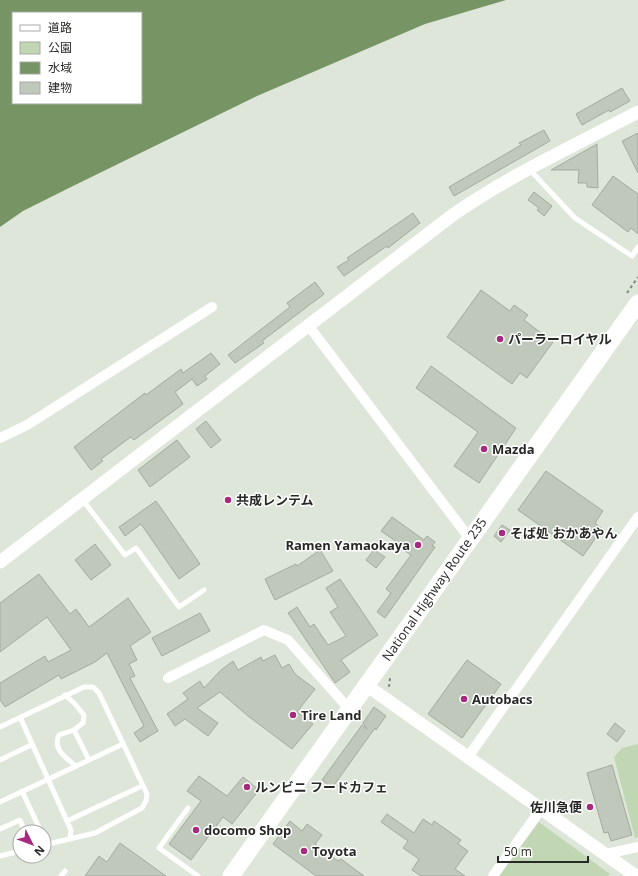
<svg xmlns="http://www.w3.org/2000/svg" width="638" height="876" font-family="'Open Sans','Noto Sans JP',sans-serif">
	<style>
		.green { fill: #c1d7b4 }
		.water { fill: #779465; fill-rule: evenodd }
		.building { fill: #c0c8bc; stroke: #a3ab9f }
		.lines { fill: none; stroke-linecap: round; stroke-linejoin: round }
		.path { stroke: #82877f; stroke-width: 2; stroke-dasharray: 3 3; stroke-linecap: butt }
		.service { stroke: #fff; stroke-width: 5 }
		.minor { stroke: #fff; stroke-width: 10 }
		.tertiary { stroke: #fff; stroke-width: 13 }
		.trunk { stroke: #fff; stroke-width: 17 }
		.poi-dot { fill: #a62a7e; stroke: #fff; stroke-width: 1.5 }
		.labels { text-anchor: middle; stroke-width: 3; stroke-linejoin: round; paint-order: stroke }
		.poi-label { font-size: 13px; font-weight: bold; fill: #262925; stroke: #fff; text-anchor: start }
		.street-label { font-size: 13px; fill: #262925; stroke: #fff }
	</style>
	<rect width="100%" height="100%" fill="#dee6d9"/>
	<g class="green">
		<polygon points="638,744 638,837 635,838 614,757 622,748"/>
		<polygon points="539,822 610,874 608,876 499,876"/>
	</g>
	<path class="water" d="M0,0H506L425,24L257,96L73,186L23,211L0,227ZM13,13H141V103H13Z"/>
	<g class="building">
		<polygon points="622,88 630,101 610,112 609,110 582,125 576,114"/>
		<polygon points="544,130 550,141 454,196 449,187 521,145 519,143"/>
		<polygon points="638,133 638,173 622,141"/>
		<polygon points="597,144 598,188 587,187 587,183 578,183 579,170 551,170"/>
		<polygon points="613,176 638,194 638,234 631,228 628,232 592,205"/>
		<polygon points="534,192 552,206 544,216 537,210 539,208 528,200"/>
		<polygon points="413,213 420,223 388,248 387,246 344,276 337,267 349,260 347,258"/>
		<polygon points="315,282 324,294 262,341 264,343 235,363 228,355 290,307 287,303"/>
		<polygon points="481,290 510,311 514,305 528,315 524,320 553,342 527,378 520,373 512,384 447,337"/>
		<polygon points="211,353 220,364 205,376 207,379 197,386 192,379 175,392 183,404 134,440 131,437 101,459 103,461 91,470 74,447 145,393 146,395 181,369 183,373"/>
		<polygon points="431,366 516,428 479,483 454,466 478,432 416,388"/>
		<polygon points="206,421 221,440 211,448 196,429"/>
		<polygon points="177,440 190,457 150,487 138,470"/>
		<polygon points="546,471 603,511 595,523 602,529 583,556 518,510"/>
		<polygon points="156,501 200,564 179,579 141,524 125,536 119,527"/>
		<polygon points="392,517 424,540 427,536 435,542 432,546 435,547 385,618 377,612 391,593 386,589 411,555 405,551 407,549 381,531"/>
		<polygon points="502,525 510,530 501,542 494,536"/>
		<polygon points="95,544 111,565 91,580 75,560"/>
		<polygon points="320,550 333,571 275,600 265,579 296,564 297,566"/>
		<polygon points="374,550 385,557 376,568 366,560"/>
		<polygon points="39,574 70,614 76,609 89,627 128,598 151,632 130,646 137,660 129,664 135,676 130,678 158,731 140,742 134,733 144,726 107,653 95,662 61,679 59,675 5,707 0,700 0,683 45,656 48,662 71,650 47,617 0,652 0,603"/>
		<polygon points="340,579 378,635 341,660 350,672 335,683 288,613 297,607 310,627 314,624 328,645 346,636 330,612 338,607 326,588"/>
		<polygon points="200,613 210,631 162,656 152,638"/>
		<polygon points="275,655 282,668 289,664 295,674 315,689 297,712 313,724 292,749 248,716 220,692 197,708 218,723 208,736 185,719 175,726 167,714 188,699 183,693 200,681 204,688 221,670 233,661 238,670 261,657 263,661"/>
		<polygon points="467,660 501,684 462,738 428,714"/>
		<polygon points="374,707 386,716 376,730 375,728 332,788 322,780 362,725 367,729 363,723"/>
		<polygon points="615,723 625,731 617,742 607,734"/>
		<polygon points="612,765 632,835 611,841 608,832 604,833 587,773"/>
		<polygon points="199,776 227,796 243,777 259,790 232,824 223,817 191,860 169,844 201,801 187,791"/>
		<polygon points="387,814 414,833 423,819 432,825 434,821 461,840 458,844 468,851 455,869 465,876 421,876 412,870 419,859 403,848 408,841 381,822"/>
		<polygon points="290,821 302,831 307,824 322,835 315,844 338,861 341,859 364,876 316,876 273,844"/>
		<polygon points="120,843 166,876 85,876 99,856 107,862"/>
	</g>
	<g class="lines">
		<g class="path">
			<polyline points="627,293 638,277"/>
			<polyline points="389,687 390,678"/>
		</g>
		<g class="service">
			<polyline points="530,170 575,218 632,256 638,247"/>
			<polyline points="82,499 125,555 136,548 179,607 204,590"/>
			<path d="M65,695L74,703L84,715L83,723L74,730L59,735C52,749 66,758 76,766"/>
			<polyline points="20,717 71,830 70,838"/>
			<polyline points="0,727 84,687 93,687 99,693 147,794 146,801 142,808 95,833 44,845"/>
			<polyline points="74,730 89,760"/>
			<polyline points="0,760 31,745"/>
			<polyline points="22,791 41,832"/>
			<polyline points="0,802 123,744"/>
			<polyline points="188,808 159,848 198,876"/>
			<polyline points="67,821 142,786"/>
			<polyline points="0,829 20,820 25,832"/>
			<polyline points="0,856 20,851"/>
			<polyline points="61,876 65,871"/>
		</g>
		<g class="minor">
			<polyline points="308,325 470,539"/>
			<polyline points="0,438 27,425 212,307"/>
			<polyline points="168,678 264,630 288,640 349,709"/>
			<polyline points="468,757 638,517"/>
			<polyline points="606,854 638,847"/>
			<polyline points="493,876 541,809"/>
		</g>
		<g class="tertiary">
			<path d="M0,562L454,214C512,174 576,145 638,112"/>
			<polyline points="366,685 636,876"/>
		</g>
		<polyline class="trunk" points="231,876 638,303"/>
	</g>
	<g class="poi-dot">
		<circle cx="500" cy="339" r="4"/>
		<circle cx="484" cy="449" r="4"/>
		<circle cx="228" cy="500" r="4"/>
		<circle cx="502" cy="533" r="4"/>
		<circle cx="418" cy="545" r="4"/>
		<circle cx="464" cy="699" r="4"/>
		<circle cx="293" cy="715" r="4"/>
		<circle cx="247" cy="787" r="4"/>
		<circle cx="590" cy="807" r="4"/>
		<circle cx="196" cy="830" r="4"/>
		<circle cx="304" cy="851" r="4"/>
	</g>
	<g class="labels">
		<g class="poi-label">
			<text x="508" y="344">パーラーロイヤル</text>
			<text x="492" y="454">Mazda</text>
			<text x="236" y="505">共成レンテム</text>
			<text x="510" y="538">そば処 おかあやん</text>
			<text x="410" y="550" text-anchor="end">Ramen Yamaokaya</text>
			<text x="472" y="704">Autobacs</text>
			<text x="301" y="720">Tire Land</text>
			<text x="255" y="792">ルンビニ フードカフェ</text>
			<text x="582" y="812" text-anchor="end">佐川急便</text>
			<text x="204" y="835">docomo Shop</text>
			<text x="312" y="856">Toyota</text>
		</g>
		<g class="street-label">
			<text transform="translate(434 589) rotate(-55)" y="5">National Highway Route 235</text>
		</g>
	</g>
	<rect x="12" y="12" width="130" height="92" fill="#ffffff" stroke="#a8a9a8"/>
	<rect x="20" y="25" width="20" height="6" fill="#ffffff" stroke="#a8a9a8"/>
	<text x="48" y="32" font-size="12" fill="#262925">道路</text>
	<rect x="20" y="42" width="20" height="12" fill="#c1d7b4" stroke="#a8a9a8"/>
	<text x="48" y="52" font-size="12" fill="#262925">公園</text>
	<rect x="20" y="62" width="20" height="12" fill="#779465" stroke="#a8a9a8"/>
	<text x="48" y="72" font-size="12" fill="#262925">水域</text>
	<rect x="20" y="82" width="20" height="12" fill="#c0c8bc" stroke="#a8a9a8"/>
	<text x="48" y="92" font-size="12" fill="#262925">建物</text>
	<g transform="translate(32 844) rotate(132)"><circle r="19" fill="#ffffff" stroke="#a8a9a8"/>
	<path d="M0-3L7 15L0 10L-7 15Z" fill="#a62a7e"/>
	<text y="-6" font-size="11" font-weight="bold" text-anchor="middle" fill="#262925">N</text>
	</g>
	<path d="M498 856v6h90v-6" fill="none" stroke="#262925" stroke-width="2"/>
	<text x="504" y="856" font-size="12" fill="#262925" stroke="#ffffff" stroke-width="3" paint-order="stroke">50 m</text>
</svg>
